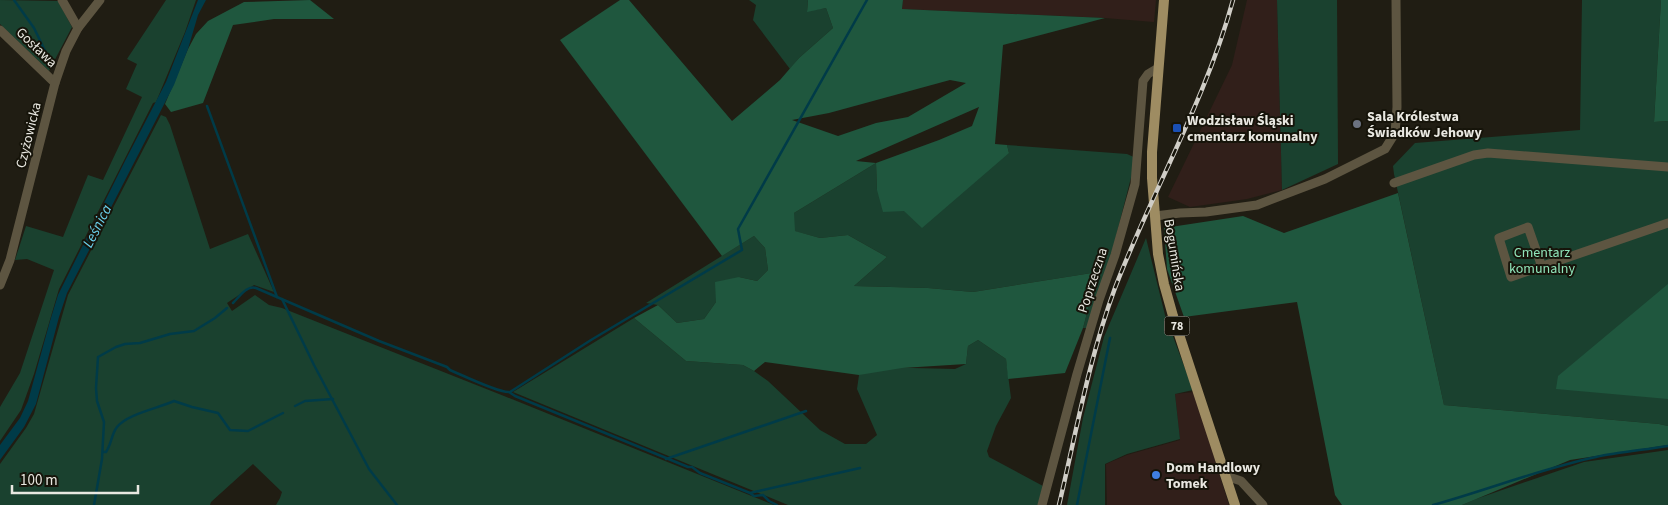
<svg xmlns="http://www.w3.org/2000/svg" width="1668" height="505" font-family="'Source Sans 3',sans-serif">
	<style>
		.commercial { fill: #311f1a }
		.green { fill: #1a412f }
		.forest { fill: #1f573e; fill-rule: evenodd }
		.water { fill: #003b48 }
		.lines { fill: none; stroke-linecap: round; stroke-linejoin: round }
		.stream { stroke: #003b48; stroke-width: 2.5 }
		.minor { stroke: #5d5541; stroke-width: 9 }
		.major { stroke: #9e8c62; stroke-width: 10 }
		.rail-casing { stroke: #d0cec7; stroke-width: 4.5 }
		.rail { stroke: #16140a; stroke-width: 2.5; stroke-dasharray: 8; stroke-linecap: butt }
		.worship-dot { fill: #6b7280; stroke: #16140a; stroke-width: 2 }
		.transit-dot { fill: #1a4fb4; stroke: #16140a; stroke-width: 2 }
		.shop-dot { fill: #3f7fe0; stroke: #16140a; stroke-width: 2 }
		.labels { text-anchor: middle; stroke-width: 4; stroke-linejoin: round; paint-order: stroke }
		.shield { fill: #16140a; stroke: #aaa8a0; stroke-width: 1 }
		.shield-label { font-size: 12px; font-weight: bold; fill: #e9e8e1 }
		.street-label { font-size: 14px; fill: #e9e8e1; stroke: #16140a }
		.poi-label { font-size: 14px; font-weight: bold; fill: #e9e8e1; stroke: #16140a; text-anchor: start }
		.park-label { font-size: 14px; fill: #90e5ba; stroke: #16140a }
		.water-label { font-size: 15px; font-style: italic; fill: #6cd2ee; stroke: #16140a }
	</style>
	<rect width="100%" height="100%" fill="#201d13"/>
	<g class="commercial">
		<polygon points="903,0 1156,0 1154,22 1105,18 902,9"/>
		<polygon points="1247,0 1277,0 1282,190 1247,199 1190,207 1168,197 1232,65"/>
		<polygon points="1194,392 1229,505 1107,505 1106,464 1127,455 1180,440 1175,394"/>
	</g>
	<g class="green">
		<polygon points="0,0 58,1 72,27 49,71 0,24"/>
		<polygon points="166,0 196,0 185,32 156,102 153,103 59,289 34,374 21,410 0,441 0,407 20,373 54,270 27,259 15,260 26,226 63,237 88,175 103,180 142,97 126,89 137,64 127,59"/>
		<polygon points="749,0 808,0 807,11 826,8 833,28 799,58 790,69 753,20 756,5"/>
		<polygon points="1277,0 1337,0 1338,164 1282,190"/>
		<polygon points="1582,0 1661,0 1654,122 1668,121 1668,426 1659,424 1444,405 1394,174 1393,166 1415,143 1580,130"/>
		<polygon points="161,115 166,117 170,125 210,249 248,234 274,292 254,285 227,303 232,311 255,295 269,305 282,308 504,396 774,505 276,505 280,498 282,492 253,464 211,502 210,505 0,505 0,464 26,428 34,414 68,295"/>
		<polygon points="1007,145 1127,154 1136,158 1113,248 1087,328 1083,328 1098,272 973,292 928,288 854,286 887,257 848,235 820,238 794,231 794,213 876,163 877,190 1009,153"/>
		<polygon points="754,236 765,248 768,270 757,281 739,277 716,302 704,319 677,323 658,305 646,303"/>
		<polygon points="1146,238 1165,315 1193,390 1175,394 1180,439 1127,454 1105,464 1105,505 1067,505 1083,418 1104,337"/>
		<polygon points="634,318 686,361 743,365 754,371 768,381 820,430 845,444 866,444 877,435 857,389 859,375 871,367 955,369 966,364 968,346 978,340 1006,359 1011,398 996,426 987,451 989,457 1043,486 1038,505 788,505 513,392"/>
		<polygon points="1668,450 1668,505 1462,505 1476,499 1584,462"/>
	</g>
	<g class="forest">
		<polygon points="310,0 334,19 274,19 233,25 203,103 171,112 165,104 188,49 196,34 208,21 244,2"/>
		<path d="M620,0H629L732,121L780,80L799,58L833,28L826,8L807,12L808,0H903L902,9L1105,18L1003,45L995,144L1007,145L1009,153L922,228L904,211L883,212L877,190L876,163L794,213L795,231L820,238L848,235L887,257L854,286L928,288L973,292L1098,272L1083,328L1065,373L1008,379L1006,359L978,340L968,346L966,364L902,368L859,375L765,362L754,371L743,365L686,361L634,318L658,305L677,323L704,319L716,302L715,282L739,277L757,281L768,270L765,248L754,236L722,256L560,40ZM950,80L966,83L908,117L876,123L838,136L792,120L829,113ZM979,107L972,126L939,140L876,163L856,161Z"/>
		<polygon points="1661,0 1668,0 1668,121 1654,122"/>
		<polygon points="1398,193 1444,405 1659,424 1668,426 1668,445 1570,460 1462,505 1342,505 1335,495 1297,302 1184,317 1167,269 1164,228 1243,216 1284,233"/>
		<polygon points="1668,284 1668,399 1556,389 1558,376"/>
	</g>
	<polygon class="water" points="198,0 206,0 198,15 188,49 174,85 67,293 59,317 36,404 24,427 0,460 0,445 20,418 28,401 50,321 58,295 126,159 166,82"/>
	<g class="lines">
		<g class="stream">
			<polyline points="14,0 34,28 48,57"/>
			<polyline points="207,106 277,297"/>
			<polyline points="282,299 314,365 369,469 397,505"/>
			<path d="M233,303C240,296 247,285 256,288L379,341L447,367L450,370C462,375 499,393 509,392L515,396L688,467H692L700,473L750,493L754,496L763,495L769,501L777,505"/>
			<polyline points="510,392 591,340 742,250 738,229 867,0"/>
			<polyline points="295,406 305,401 333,399"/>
			<path d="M103,452H106C112,443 111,435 117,427C127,414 159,408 174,401L192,407L218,413L230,430L248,431L283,413"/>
			<polyline points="666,459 806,411"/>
			<polyline points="750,493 860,468"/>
			<polyline points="94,505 102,459 104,422 97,401 96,388 98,357 116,347 125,344 140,343 170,334 194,331 215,318 227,308"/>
			<polyline points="1077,505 1110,338"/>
			<path d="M1433,505C1487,490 1540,469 1596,457C1619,452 1644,450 1668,446"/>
		</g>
		<g class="minor">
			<polyline points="62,0 78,28"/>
			<polyline points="0,30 55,83"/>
			<polyline points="1394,183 1474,155 1488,153 1668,167"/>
			<polyline points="1155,216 1180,213 1206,212 1257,205 1325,179 1385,149 1395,133 1397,107 1396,0"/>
			<polyline points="1542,267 1528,227 1499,238 1511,277 1668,223"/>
			<polyline points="0,285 10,260 55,83 66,51 78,28 100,0"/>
			<polyline points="1226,476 1241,481 1263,505"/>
			<polyline points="1042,505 1077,374 1099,300 1115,255 1135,184 1143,81 1148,74 1158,68"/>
		</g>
		<polyline class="major" points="1164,0 1152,152 1152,178 1158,254 1164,284 1173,316 1235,505"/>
		<defs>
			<path id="rail" d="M1059,505C1076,433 1089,358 1115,288C1152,191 1206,100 1233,0"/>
		</defs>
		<use href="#rail" class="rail-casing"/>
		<use href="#rail" class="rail"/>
	</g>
	<circle class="worship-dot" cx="1357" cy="124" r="5"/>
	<rect class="transit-dot" x="1172" y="123" width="10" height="10" rx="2.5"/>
	<circle class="shop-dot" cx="1156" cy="475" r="5"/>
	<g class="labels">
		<rect class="shield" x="1164.5" y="316.5" width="25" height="19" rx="4"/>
		<g class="shield-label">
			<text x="1177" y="330">78</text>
		</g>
		<g class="street-label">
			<text transform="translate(37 47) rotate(44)" y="5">Gosława</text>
			<text transform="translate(28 135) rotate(-76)" y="5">Czyżowicka</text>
			<text transform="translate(1175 255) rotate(81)" y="5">Bogumińska</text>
			<text transform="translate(1092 280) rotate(-72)" y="5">Poprzeczna</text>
		</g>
		<g class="poi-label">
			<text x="1367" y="121">Sala Królestwa<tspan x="1367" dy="16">Świadków Jehowy</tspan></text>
			<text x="1187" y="125">Wodzisław Śląski<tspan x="1187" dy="16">cmentarz komunalny</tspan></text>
			<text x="1166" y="472">Dom Handlowy<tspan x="1166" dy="16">Tomek</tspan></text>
		</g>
		<g class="park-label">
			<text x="1542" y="257">Cmentarz<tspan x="1542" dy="16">komunalny</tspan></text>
		</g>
		<g class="water-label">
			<text transform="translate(97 226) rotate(-63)" y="5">Leśnica</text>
		</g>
	</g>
	<path d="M12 485v8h126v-8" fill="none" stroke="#e9e8e1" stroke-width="2.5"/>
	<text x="20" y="485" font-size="15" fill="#e9e8e1" stroke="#16140a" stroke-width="4" paint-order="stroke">100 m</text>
</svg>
